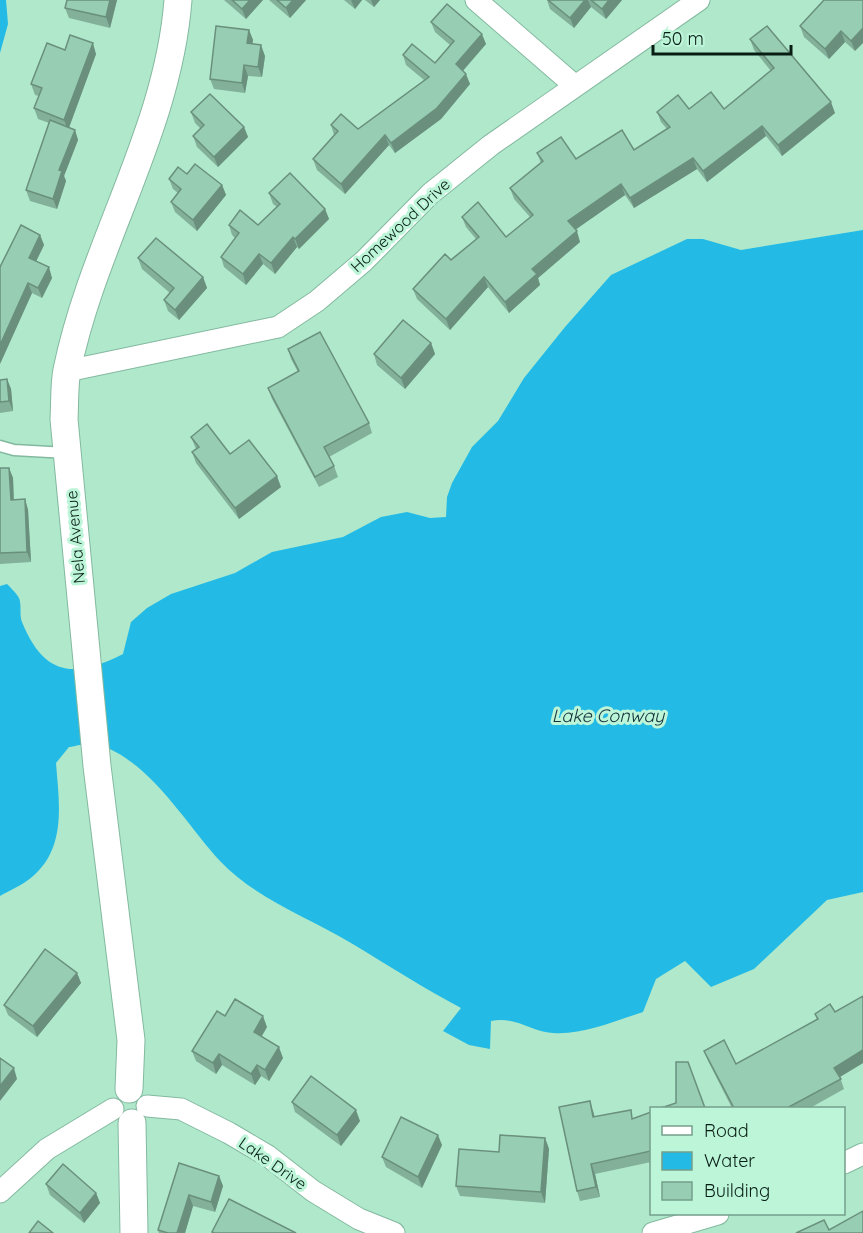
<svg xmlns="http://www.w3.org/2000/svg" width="863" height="1233" font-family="Quicksand,sans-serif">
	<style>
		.water { fill: #23bbe5 }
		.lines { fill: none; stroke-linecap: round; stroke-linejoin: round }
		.service-casing { stroke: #83b99f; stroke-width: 13 }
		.minor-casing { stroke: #83b99f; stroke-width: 23 }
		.tertiary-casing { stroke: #83b99f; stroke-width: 29 }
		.service { stroke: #fff; stroke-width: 10 }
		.minor { stroke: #fff; stroke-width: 21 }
		.tertiary { stroke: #fff; stroke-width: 27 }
		.wall { fill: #82b099 }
		.shaded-wall { fill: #6a907d }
		.building { fill: #97cdb2; stroke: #6a907d; stroke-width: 1.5 }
		.labels { text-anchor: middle; stroke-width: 6; stroke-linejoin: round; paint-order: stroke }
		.street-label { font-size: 16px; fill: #081e15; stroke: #bdf5d9 }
		.water-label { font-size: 18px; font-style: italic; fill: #13303a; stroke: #bdf5d9 }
	</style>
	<rect width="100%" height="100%" fill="#b0e8cc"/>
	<g class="water">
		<polygon points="0,0 6,0 8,24 0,53"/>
		<path d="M863,230V892L827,900L754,969L711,987L685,961L656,979L643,1012C614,1021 584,1035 553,1033C530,1032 517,1016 491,1021L490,1049L469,1045L443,1031L461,1008C423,988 388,965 351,943C308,917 256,899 220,861C185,823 148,758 96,744C88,742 77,746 69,747L56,763C59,802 67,848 32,877C23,885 10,890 0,896V586L7,584C11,588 17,594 19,598C22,605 19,615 22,622C44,676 74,679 123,654L131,622L147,608L171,594L235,573L272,552L343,537L381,517L407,512L430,518L446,517L447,497L452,483L472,447L498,421L524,378L565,327L611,275L687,239H703L741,250Z"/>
	</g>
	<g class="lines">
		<defs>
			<polyline id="service" points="0,446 14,450 67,453"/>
			<g id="minor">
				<polyline points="476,0 574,85"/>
				<polyline points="67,371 278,327 317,301 364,261 430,194 491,145 699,0"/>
				<polyline points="147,1106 181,1109 229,1133 268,1156 313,1191 359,1219 394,1233"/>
				<polyline points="844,1163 863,1154"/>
				<polyline points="0,1192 47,1149 113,1109"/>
				<polyline points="653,1233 718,1214"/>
			</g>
			<g id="tertiary">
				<path d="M129,1089L131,1040L97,766L64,419C65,403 64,385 67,370C93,243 168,131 178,0"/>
				<polyline points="132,1123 134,1233"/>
			</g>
		</defs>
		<use href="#service" class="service-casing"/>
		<use href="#minor" class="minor-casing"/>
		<use href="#tertiary" class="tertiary-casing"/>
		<use href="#service" class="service"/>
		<use href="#minor" class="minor"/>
		<use href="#tertiary" class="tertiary"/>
	</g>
	<g class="wall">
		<polygon points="117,0 110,28 69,18 65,8"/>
		<polygon points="224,0 263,0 246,19"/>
		<polygon points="269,0 306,0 290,18"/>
		<polygon points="344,0 362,0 355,9"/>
		<polygon points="365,0 380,0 374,7"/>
		<polygon points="547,0 622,0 606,19 591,7 574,28 550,9"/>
		<polygon points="863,0 855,51 845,42 829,59 804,37 800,26"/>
		<polygon points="431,22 486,44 463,71 470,84 441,119 395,153 389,145 345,194 317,170 313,159 334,135 331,125 358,129 424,80 406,65 403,55 435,63 450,45 435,32"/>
		<polygon points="249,30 253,40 252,44 265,56 262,77 248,76 245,93 214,89 210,79"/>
		<polygon points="750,39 835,113 782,156 766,136 707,182 697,169 634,208 625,195 575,230 580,242 538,278 540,285 509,313 488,287 450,330 417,299 413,289 476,239 466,227 462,217 506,237 530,217 514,199 510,188 541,163 537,153 576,159 634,150 667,129 661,122 657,112 689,109 724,109 771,71 754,50"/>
		<polygon points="65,50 96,54 69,128 75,130 78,140 64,176 66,181 57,209 30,201 26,190 49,123 38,119 34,108 39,96 35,95 31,84"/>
		<polygon points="191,112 244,127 248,137 218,167 197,147 193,136 201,129 195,123"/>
		<polygon points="187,174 222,185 226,195 197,231 175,212 171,202 178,193 173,189 169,179"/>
		<polygon points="269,193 325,209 329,219 299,249 297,247 275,274 263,264 246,285 224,267 221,257 235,238 232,235 229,225 258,225 277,207 273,204"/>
		<polygon points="40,235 44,245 36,261 52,278 42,298 32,293 0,364"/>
		<polygon points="138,258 203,277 207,288 179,320 168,311 164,300 170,293 142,269"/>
		<polygon points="431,343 435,354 405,389 377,365 374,354"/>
		<polygon points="288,349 369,423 372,433 329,457 334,466 338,477 319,487 272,399 268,388 298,372 291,359"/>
		<polygon points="7,379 11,389 13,411 0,413 0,380"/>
		<polygon points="191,437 230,454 281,487 239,519 196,463 192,452 196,449"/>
		<polygon points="0,468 9,468 13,478 14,500 25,499 28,510 31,562 0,564"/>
		<polygon points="77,973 81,983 37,1037 8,1015 4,1005"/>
		<polygon points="863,996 863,1063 840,1077 844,1089 810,1108 732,1108 708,1061 704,1051 736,1064 817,1019 815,1014 835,1012"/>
		<polygon points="225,1016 267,1027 262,1036 283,1058 269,1081 261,1076 255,1085 222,1065 216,1074 196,1061 192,1051"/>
		<polygon points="292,1102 360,1121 341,1146 295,1112"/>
		<polygon points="593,1111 595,1117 634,1118 651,1112 651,1162 595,1174 600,1197 580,1201 577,1191"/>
		<polygon points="545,1138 549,1149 545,1203 460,1196 456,1186 499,1152"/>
		<polygon points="442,1145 422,1188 386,1167 382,1157"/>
		<polygon points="179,1163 219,1176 223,1186 215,1212 193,1206 185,1233 159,1233 158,1230"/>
		<polygon points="46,1184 96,1193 100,1203 84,1223 50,1195"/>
	</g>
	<g class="shaded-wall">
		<polygon points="110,0 117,0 110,28 106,17"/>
		<polygon points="250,0 263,0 246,19 242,9"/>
		<polygon points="293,0 306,0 290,18 286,8"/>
		<polygon points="351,0 362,0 355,9"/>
		<polygon points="371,0 380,0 374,7"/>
		<polygon points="585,0 588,0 591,7 574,28 570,18"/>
		<polygon points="609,0 622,0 606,19 602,9"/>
		<polygon points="863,28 863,43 855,51 851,41"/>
		<polygon points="249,30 253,40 251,54 247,43"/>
		<polygon points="841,31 845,42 829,59 825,49"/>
		<polygon points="482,34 486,44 459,75 456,64"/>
		<polygon points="93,43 96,54 68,130 64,120"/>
		<polygon points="261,45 265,56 262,77 258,67"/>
		<polygon points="244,65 248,76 245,93 242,83"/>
		<polygon points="466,74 470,84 441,119 395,153 391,143"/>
		<polygon points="831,102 835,113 782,156 778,145"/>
		<polygon points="762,126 766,136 707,182 703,171"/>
		<polygon points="244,127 248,137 218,167 214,157"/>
		<polygon points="75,130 78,140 64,176 66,181 57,209 53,199 59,170"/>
		<polygon points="385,135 389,145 345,194 341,184"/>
		<polygon points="693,158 697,169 634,208 630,198"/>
		<polygon points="621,184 625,195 572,232 568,221"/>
		<polygon points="222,185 226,195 197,231 193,220"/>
		<polygon points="325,209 329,219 299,249 295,239"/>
		<polygon points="577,231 580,242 538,278 540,285 509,313 505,302 532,269"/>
		<polygon points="40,235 44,245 33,268 29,258"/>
		<polygon points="293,237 297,247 275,274 271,263"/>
		<polygon points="259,254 263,264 246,285 243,274"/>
		<polygon points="49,267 52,278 42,298 38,288"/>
		<polygon points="203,277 207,288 179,320 175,310"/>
		<polygon points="484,277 488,287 450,330 446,319"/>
		<polygon points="28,283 32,293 0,364 0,345"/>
		<polygon points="431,343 435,354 405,389 401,378"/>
		<polygon points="7,379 11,389 13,411 9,401"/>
		<polygon points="9,468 13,478 14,511 11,500"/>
		<polygon points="277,476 281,487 239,519 235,508"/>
		<polygon points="25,499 28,510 31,562 27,552"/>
		<polygon points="77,973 81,983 37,1037 33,1026"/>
		<polygon points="263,1016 267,1027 258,1042 254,1032"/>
		<polygon points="279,1047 283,1058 269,1081 265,1070"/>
		<polygon points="863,1050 863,1063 838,1078 834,1068"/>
		<polygon points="219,1054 222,1065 216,1074 213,1063"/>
		<polygon points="257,1065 261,1076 255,1085 251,1074"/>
		<polygon points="14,1068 17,1079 0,1101 0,1086"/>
		<polygon points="590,1101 593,1111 597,1128 593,1117"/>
		<polygon points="356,1110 360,1121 341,1146 337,1135"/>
		<polygon points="438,1135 442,1145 422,1188 418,1177"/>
		<polygon points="545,1138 549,1149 545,1203 541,1192"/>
		<polygon points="591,1164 595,1174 600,1197 596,1187"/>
		<polygon points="219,1176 223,1186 215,1212 211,1202"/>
		<polygon points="96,1193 100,1203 84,1223 80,1213"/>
		<polygon points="189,1195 193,1206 185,1233 177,1233"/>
	</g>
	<g class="building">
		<polygon points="67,0 110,0 106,17 65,8"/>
		<polygon points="232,0 250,0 242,9"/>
		<polygon points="277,0 293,0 286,8"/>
		<polygon points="548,0 585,0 570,18"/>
		<polygon points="591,0 609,0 602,9"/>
		<polygon points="824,0 863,0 863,28 851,41 841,31 825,49 800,26"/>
		<polygon points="447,4 482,34 456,64 466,74 437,108 391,143 385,135 341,184 313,159 338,131 331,125 341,114 358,129 429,77 403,55 412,44 435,63 454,41 431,22"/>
		<polygon points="216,26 249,30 247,43 261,45 258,67 244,65 242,83 210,79"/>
		<polygon points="767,26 831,102 778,145 762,126 703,171 693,158 630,198 621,184 568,221 577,231 532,269 537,274 505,302 484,277 446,319 413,289 445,254 451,260 479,237 462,217 478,202 506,237 533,215 510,188 543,161 537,153 561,137 576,159 622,130 634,150 670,127 657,112 678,95 689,109 711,92 724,109 774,68 750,39"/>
		<polygon points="70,35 93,43 64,120 34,108 42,88 31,84 47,43 65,50"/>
		<polygon points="210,94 244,127 214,157 193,136 204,125 191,112"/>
		<polygon points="50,120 75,130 59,170 62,171 53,199 26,190"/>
		<polygon points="195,164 222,185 193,220 171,202 181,189 169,179 178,167 187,174"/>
		<polygon points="290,173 325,209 295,239 293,237 271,263 259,254 243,274 221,257 239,233 229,225 240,210 258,225 280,204 269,193"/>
		<polygon points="21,225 40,235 29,258 49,267 38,288 28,283 0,345 0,267"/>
		<polygon points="156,238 203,277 175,310 164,300 174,288 138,258"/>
		<polygon points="403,320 431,343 401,378 374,354"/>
		<polygon points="320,332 369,423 324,447 334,466 315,477 268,388 299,371 288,349"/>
		<polygon points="7,379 9,401 0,402 0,380"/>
		<polygon points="207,424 230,454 249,440 277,476 235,508 192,452 199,447 191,437"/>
		<polygon points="0,468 9,468 11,500 25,499 27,552 0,553"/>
		<polygon points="45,949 77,973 33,1026 4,1005"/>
		<polygon points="863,996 863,1050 834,1068 841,1079 787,1108 734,1108 704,1051 724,1040 736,1064 818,1019 815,1014 830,1004 835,1012"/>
		<polygon points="235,999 263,1016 254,1032 279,1047 265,1070 257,1065 251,1074 219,1054 213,1063 192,1051 217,1011 225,1016"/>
		<polygon points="0,1058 14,1068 0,1086"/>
		<polygon points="676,1062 688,1062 705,1108 661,1108 676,1103"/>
		<polygon points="311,1076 356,1110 337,1135 292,1102"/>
		<polygon points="590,1101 593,1117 631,1110 632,1119 651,1112 651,1151 591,1164 596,1187 577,1191 559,1107"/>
		<polygon points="401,1117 438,1135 418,1177 382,1157"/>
		<polygon points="500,1135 545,1138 541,1192 456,1186 459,1149 499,1152"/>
		<polygon points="179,1163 219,1176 211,1202 189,1195 177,1233 168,1233 158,1230"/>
		<polygon points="63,1164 96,1193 80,1213 46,1184"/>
		<polygon points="229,1199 296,1233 214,1233 212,1232"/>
		<polygon points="863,1211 863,1233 796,1233 824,1220 829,1230"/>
		<polygon points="38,1221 53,1233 29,1233"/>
	</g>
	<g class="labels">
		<g class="street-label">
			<text transform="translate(400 225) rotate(-43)" y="6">Homewood Drive</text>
			<text transform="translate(75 537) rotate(-95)" y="6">Nela Avenue</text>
			<text transform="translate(273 1163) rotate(35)" y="6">Lake Drive</text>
		</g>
		<g class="water-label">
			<text x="608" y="722">Lake Conway</text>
		</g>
	</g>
	<rect x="650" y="1107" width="195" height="108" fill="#bdf5d9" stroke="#759f8b" stroke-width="1.5"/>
	<rect x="662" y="1126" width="30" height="9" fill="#ffffff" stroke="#759f8b" stroke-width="1.5"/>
	<text x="704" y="1137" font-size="18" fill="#081e15">Road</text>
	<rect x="662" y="1152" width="30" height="18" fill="#23bbe5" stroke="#759f8b" stroke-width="1.5"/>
	<text x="704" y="1167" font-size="18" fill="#081e15">Water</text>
	<rect x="662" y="1182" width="30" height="18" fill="#97cdb2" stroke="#759f8b" stroke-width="1.5"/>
	<text x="704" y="1197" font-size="18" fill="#081e15">Building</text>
	<path d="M653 45v9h138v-9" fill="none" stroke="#081e15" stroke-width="3"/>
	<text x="662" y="45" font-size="18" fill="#081e15" stroke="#bdf5d9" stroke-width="4.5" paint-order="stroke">50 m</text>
</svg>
